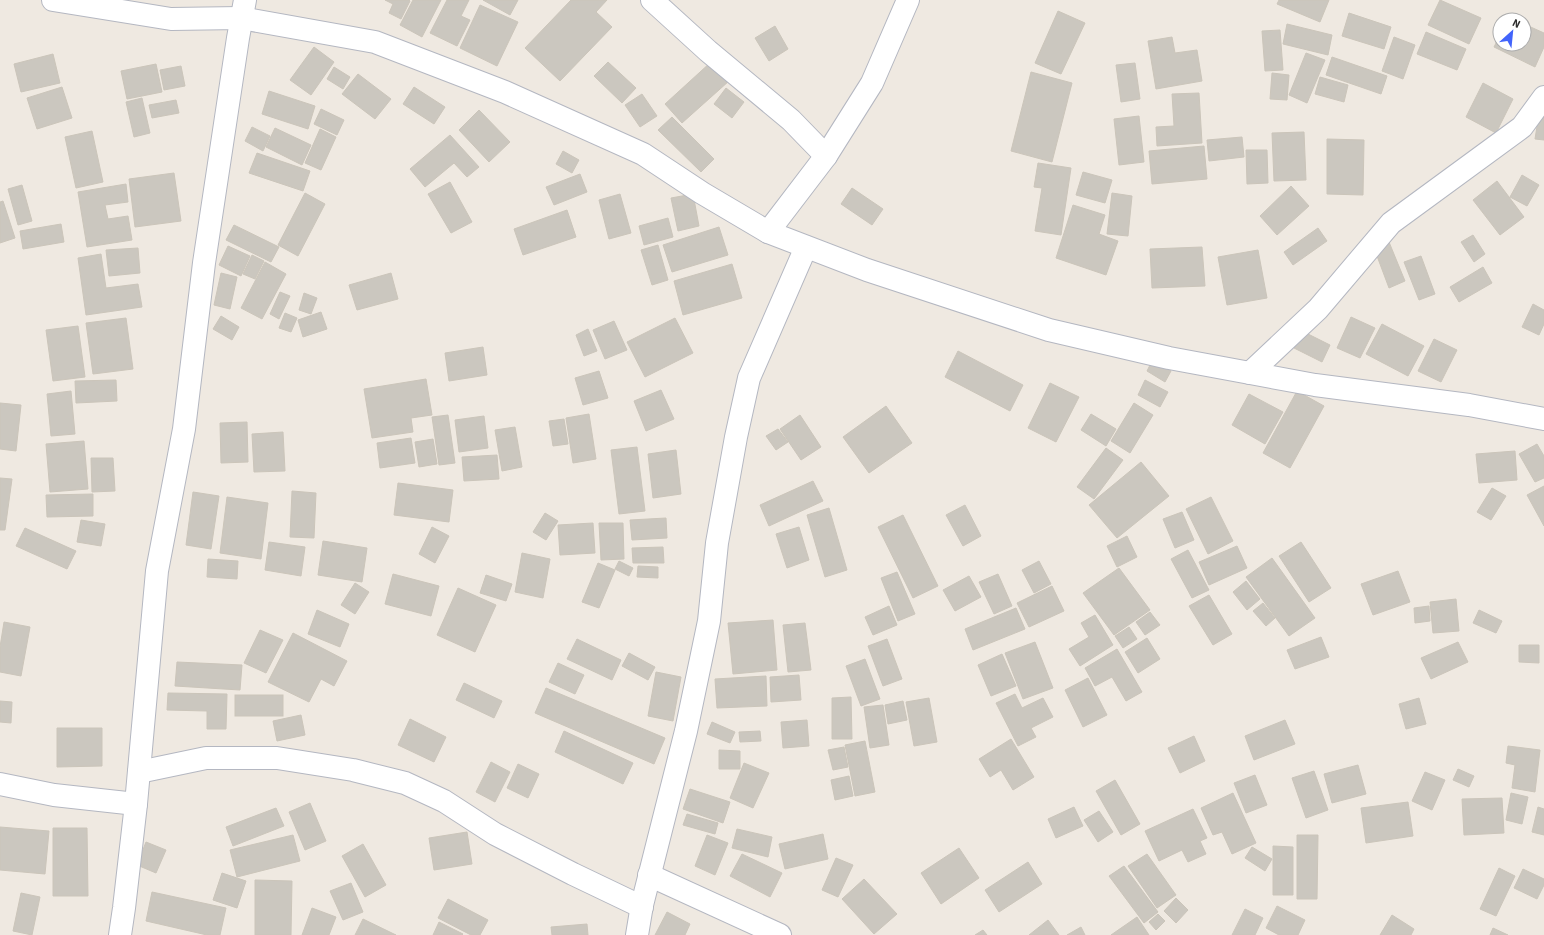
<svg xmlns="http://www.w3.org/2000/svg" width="1544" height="935" font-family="'Source Sans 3',sans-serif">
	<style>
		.building { fill: #cbc7bf; stroke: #cbc5ba }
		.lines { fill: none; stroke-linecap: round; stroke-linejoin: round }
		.minor-casing { stroke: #b4b7c1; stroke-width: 24 }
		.minor { stroke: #fff; stroke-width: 22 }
	</style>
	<rect width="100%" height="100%" fill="#efe9e1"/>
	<g class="building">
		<polygon points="385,0 409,0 410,1 401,19 389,13 393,4"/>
		<polygon points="413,0 441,0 422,37 400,25"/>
		<polygon points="447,0 469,0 461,16 470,20 457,46 430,33"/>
		<polygon points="483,0 518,0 510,15"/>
		<polygon points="571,0 607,0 596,12 612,27 560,81 525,48"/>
		<polygon points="1279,0 1329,0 1320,22 1277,4"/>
		<polygon points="1440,0 1481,18 1469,44 1428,25"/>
		<polygon points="480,5 518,22 497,66 460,48"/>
		<polygon points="1058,11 1085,23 1061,74 1035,63"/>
		<polygon points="1349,13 1391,27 1384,49 1342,36"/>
		<polygon points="1287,24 1332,35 1328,55 1283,44"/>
		<polygon points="1524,24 1544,33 1544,47 1535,67 1494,47 1500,35 1500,44 1524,44"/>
		<polygon points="775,26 788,49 769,61 755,38"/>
		<polygon points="1280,30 1283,70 1265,71 1262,31"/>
		<polygon points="1426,32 1466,49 1457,70 1417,54"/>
		<polygon points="1172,37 1175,53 1197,50 1202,81 1156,89 1148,41"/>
		<polygon points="1394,37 1415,45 1403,79 1382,71"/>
		<polygon points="314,47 334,62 311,95 290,80"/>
		<polygon points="1306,53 1325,60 1307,103 1289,95"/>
		<polygon points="53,54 60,83 21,92 14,64"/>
		<polygon points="1332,57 1387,76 1381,94 1326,75"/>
		<polygon points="608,62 636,88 622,103 594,76"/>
		<polygon points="711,62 729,81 682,123 665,104"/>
		<polygon points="1135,63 1140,99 1121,102 1116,65"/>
		<polygon points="156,64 162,92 127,99 121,71"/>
		<polygon points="181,66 185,86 164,90 160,70"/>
		<polygon points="334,67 350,77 343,89 327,79"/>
		<polygon points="1031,72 1072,83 1052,162 1011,151"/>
		<polygon points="1272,73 1289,75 1287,100 1270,99"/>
		<polygon points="358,74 391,99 375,119 342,94"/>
		<polygon points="1320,77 1348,85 1344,102 1315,94"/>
		<polygon points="1483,83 1513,99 1496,133 1466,117"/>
		<polygon points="62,87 72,118 37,129 27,98"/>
		<polygon points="414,87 445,107 434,124 403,104"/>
		<polygon points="726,88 744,102 732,118 714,104"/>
		<polygon points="269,91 315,106 308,129 262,114"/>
		<polygon points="1199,93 1202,143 1157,146 1156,127 1174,126 1172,94"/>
		<polygon points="642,94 657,116 640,127 625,105"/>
		<polygon points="142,98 150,133 134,137 126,102"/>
		<polygon points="176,100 179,113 152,118 149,105"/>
		<polygon points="321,109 344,120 337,135 314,124"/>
		<polygon points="479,110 510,142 489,162 459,130"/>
		<polygon points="1539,114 1544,115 1544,140 1535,139"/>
		<polygon points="1139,116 1144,162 1119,165 1114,119"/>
		<polygon points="672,117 714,159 701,172 658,130"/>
		<polygon points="252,127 270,136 263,151 245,141"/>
		<polygon points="275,128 311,145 302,165 266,147"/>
		<polygon points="320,129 336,137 321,170 305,163"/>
		<polygon points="92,131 103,182 76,188 65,137"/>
		<polygon points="1304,132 1306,180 1274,181 1272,133"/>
		<polygon points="450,135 479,167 467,177 454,163 425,187 410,169"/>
		<polygon points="1242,137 1244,157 1209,161 1207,140"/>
		<polygon points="1327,139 1364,140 1363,195 1327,194"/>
		<polygon points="1204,146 1207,179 1152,184 1149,151"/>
		<polygon points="1246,150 1267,150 1268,183 1247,184"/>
		<polygon points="563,151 579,160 572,173 556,164"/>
		<polygon points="257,153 310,171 303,191 249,173"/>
		<polygon points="1038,163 1071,168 1061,235 1035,231 1042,188 1034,187"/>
		<polygon points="1083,172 1112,180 1105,203 1076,195"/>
		<polygon points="174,173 181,221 135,227 129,179"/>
		<polygon points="580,174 587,192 554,205 546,187"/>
		<polygon points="1522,175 1539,185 1527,206 1510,197"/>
		<polygon points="1497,181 1524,217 1500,235 1473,200"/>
		<polygon points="450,182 472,222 451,233 428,194"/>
		<polygon points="126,184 128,202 105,205 108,219 128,216 132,240 87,247 78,192"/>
		<polygon points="22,185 32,221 18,225 8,189"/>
		<polygon points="1291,186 1309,206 1277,235 1260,216"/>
		<polygon points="852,188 883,209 872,225 841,204"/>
		<polygon points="305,193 325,204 298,256 278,245"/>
		<polygon points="1112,193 1132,196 1128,236 1107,234"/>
		<polygon points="620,194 631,233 609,239 599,200"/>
		<polygon points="693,194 699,226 678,231 671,198"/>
		<polygon points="3,201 15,238 0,243 0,202"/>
		<polygon points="1073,205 1105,215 1099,234 1118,241 1106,275 1056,258"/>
		<polygon points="567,210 576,237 523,255 514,229"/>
		<polygon points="668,218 673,237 644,245 639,226"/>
		<polygon points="61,224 64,242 23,249 20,231"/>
		<polygon points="234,225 279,247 271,262 226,240"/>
		<polygon points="719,227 728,255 672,272 663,245"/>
		<polygon points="1318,228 1327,241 1293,265 1284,252"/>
		<polygon points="1473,235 1485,254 1474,262 1461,242"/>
		<polygon points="1389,242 1405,281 1389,288 1374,248"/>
		<polygon points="658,245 668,280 652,285 641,250"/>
		<polygon points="228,246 250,256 241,276 219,265"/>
		<polygon points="1202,247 1205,286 1152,288 1150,249"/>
		<polygon points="138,248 140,273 109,276 106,250"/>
		<polygon points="1258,250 1267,298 1227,305 1218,257"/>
		<polygon points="101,254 106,288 138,284 142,307 86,315 78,258"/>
		<polygon points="252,255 264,261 255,279 243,274"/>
		<polygon points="1421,256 1435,294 1419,300 1404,262"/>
		<polygon points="265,262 286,274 262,319 241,308"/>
		<polygon points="732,264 742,298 683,315 674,281"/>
		<polygon points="1483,267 1492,283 1459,302 1450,287"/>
		<polygon points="221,273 237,277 230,309 214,305"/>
		<polygon points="391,273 398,299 357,310 349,285"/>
		<polygon points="280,292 290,296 279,319 270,314"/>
		<polygon points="304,293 317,298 311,314 299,310"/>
		<polygon points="1533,304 1544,310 1544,324 1539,335 1522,327"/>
		<polygon points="321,312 327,329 303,337 298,320"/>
		<polygon points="285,313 297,318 291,332 279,328"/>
		<polygon points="221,316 239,327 232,340 213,329"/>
		<polygon points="1351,317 1375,328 1360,358 1337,348"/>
		<polygon points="126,318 133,369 93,374 86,323"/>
		<polygon points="675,318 693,353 645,377 627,342"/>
		<polygon points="614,321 627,350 605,359 593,330"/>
		<polygon points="1382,324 1424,346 1408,376 1366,354"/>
		<polygon points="78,326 85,377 53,381 46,330"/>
		<polygon points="588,329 597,351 584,356 576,335"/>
		<polygon points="1302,331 1330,345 1322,362 1294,348"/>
		<polygon points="1434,339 1457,350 1441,382 1418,371"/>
		<polygon points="483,347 487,375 449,381 445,353"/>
		<polygon points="958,351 1023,385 1010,411 945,377"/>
		<polygon points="1152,361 1171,371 1165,382 1147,371"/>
		<polygon points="599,371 608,398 583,405 575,378"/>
		<polygon points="426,379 432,415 411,418 413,432 372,438 364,389"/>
		<polygon points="116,380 117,401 76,403 75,381"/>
		<polygon points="1145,380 1168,392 1160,407 1138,395"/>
		<polygon points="1050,383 1079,397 1056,442 1028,428"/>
		<polygon points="661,390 674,419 646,431 634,401"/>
		<polygon points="71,391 75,434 51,436 47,394"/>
		<polygon points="1297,391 1324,406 1290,468 1263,453"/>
		<polygon points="1249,394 1283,412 1265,444 1232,425"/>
		<polygon points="0,403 21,405 16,451 0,449"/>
		<polygon points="1134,403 1153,415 1130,453 1111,441"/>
		<polygon points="886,406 912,443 869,473 843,437"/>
		<polygon points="589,414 596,459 573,463 566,418"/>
		<polygon points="1091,414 1116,429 1106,446 1081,430"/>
		<polygon points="448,415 455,463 439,465 432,417"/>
		<polygon points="800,415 821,447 801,460 780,429"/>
		<polygon points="484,416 488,448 459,452 455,420"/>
		<polygon points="564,419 568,444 553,446 549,421"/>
		<polygon points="247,422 248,462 221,463 220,423"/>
		<polygon points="515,427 522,467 502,471 495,430"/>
		<polygon points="778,429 788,442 776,450 766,436"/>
		<polygon points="283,432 285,471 254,472 252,434"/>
		<polygon points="411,438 415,463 380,468 377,443"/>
		<polygon points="433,439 437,464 419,467 415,442"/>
		<polygon points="84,441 88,489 50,492 46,444"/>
		<polygon points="1537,444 1544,456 1544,478 1535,482 1519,454"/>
		<polygon points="637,447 645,511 619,514 611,450"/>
		<polygon points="1106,448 1123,460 1094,499 1077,487"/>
		<polygon points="676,450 681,494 653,498 648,454"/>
		<polygon points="1515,451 1517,480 1479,483 1476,454"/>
		<polygon points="497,455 499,479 464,481 462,457"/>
		<polygon points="91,458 113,458 115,491 92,492"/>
		<polygon points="1141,462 1169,496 1117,538 1089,505"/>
		<polygon points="0,478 12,479 5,530 0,530"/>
		<polygon points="813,481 823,501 769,526 760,505"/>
		<polygon points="398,483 453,490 449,522 394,515"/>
		<polygon points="1544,486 1544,526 1527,495"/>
		<polygon points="1492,488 1506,496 1491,520 1477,512"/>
		<polygon points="292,491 316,493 314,538 290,537"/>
		<polygon points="193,492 219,496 211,549 186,545"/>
		<polygon points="93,494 93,516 47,517 46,495"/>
		<polygon points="227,497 268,503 261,559 220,553"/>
		<polygon points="1211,497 1233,541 1208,554 1186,509"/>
		<polygon points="965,505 981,536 963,546 946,515"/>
		<polygon points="829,508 847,570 825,577 807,515"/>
		<polygon points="1182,512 1194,540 1175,548 1163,519"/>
		<polygon points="545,513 558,521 546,540 533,532"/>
		<polygon points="903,515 938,586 913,598 878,527"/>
		<polygon points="666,518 667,538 632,540 630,520"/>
		<polygon points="81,520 105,524 101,546 77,542"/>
		<polygon points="593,523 595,553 560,555 558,525"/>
		<polygon points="599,523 623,523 624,559 601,560"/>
		<polygon points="432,527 449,536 435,563 419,554"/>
		<polygon points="799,527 809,560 787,568 776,534"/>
		<polygon points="25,528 76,551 67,569 16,546"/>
		<polygon points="1127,536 1137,557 1117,567 1107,546"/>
		<polygon points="323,541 367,548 362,582 318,575"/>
		<polygon points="269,542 305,547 301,576 265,570"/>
		<polygon points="1301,542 1331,588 1309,602 1279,556"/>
		<polygon points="1237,546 1247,568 1209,585 1199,562"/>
		<polygon points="663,547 664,563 633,563 632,548"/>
		<polygon points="1188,550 1209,590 1192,598 1171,559"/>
		<polygon points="522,553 550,559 543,598 515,592"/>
		<polygon points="1272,558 1315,618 1289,636 1246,577"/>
		<polygon points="208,559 238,561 237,579 207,577"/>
		<polygon points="619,561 633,568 629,576 615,569"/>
		<polygon points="1039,561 1051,584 1034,593 1022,570"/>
		<polygon points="598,563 615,570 599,608 582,602"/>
		<polygon points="638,566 658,567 658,578 637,577"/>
		<polygon points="1119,568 1150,610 1114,635 1083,593"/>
		<polygon points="1398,571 1410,602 1373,615 1361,584"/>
		<polygon points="897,572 915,614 898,621 881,578"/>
		<polygon points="393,574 439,586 431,616 385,604"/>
		<polygon points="998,574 1012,606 994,614 979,582"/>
		<polygon points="486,575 512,584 506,601 480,593"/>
		<polygon points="969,576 981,597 955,611 943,590"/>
		<polygon points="1246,581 1260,599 1247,610 1233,592"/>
		<polygon points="355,583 369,592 355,614 341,605"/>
		<polygon points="1052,586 1064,611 1029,627 1017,603"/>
		<polygon points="458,588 496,605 475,652 437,635"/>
		<polygon points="1209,595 1232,634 1213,645 1189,606"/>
		<polygon points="1456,599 1459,631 1433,633 1430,602"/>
		<polygon points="1263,603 1275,618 1266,626 1253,611"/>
		<polygon points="889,606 897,625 873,635 865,617"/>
		<polygon points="1429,606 1430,621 1415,623 1414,608"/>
		<polygon points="1016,608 1025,629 973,650 965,629"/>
		<polygon points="317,610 349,624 340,647 308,634"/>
		<polygon points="1479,610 1502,621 1496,633 1473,623"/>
		<polygon points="1150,612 1160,625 1145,635 1136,622"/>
		<polygon points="1095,615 1113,645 1080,666 1069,649 1089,637 1081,623"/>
		<polygon points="773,620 777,670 733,674 728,623"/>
		<polygon points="4,622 30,627 21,676 0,672 0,647"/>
		<polygon points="805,623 811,670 788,672 783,625"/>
		<polygon points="1129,627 1137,639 1123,648 1115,636"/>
		<polygon points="260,630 283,640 266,673 244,663"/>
		<polygon points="293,633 347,661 334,686 321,679 309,702 268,682"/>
		<polygon points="1321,637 1329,657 1295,669 1287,650"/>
		<polygon points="1147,638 1160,659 1138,673 1125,652"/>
		<polygon points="577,639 621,660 612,680 567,659"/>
		<polygon points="887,639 902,679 883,686 868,646"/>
		<polygon points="1035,642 1053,688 1023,699 1005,653"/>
		<polygon points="1458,642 1468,662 1431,679 1421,658"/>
		<polygon points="1519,645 1539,645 1539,663 1519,662"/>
		<polygon points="1117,649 1142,692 1126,701 1112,677 1095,686 1085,668"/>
		<polygon points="629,653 655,667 648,680 622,666"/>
		<polygon points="1002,654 1016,686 991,696 978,665"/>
		<polygon points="865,659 880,699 861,706 846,666"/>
		<polygon points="177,662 242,665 240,690 175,686"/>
		<polygon points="558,663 584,675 575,694 549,682"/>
		<polygon points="656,672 681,677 673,721 648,716"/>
		<polygon points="799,675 801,700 771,702 770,677"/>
		<polygon points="766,676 767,706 717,708 715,679"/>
		<polygon points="1088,678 1107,715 1083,727 1065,690"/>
		<polygon points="464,683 502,701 494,718 456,700"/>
		<polygon points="546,688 665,738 654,764 535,713"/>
		<polygon points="168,693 227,694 226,729 207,729 207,711 167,710"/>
		<polygon points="1015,694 1022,708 1043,698 1053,717 1031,728 1036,737 1018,746 996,703"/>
		<rect x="235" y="695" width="48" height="21"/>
		<polygon points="851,697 852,739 832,739 832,698"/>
		<polygon points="929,698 937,742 914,746 906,702"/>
		<polygon points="1419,698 1426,724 1406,729 1399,704"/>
		<polygon points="0,701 12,702 11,723 0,722"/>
		<polygon points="903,701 907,720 888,724 885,705"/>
		<polygon points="883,705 889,745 870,748 864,707"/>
		<polygon points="301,715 305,735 277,741 273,721"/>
		<polygon points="410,719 446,737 434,762 398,745"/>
		<polygon points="807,720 809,746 783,748 781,722"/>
		<polygon points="1285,720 1295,744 1254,760 1245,736"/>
		<polygon points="712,722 735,732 730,743 707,734"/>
		<polygon points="57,728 102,728 102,766 57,767"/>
		<polygon points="564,731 633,763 623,784 555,752"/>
		<polygon points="760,731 761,741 740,742 739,732"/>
		<polygon points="1194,736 1205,761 1180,773 1168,748"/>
		<polygon points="1011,739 1034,777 1013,790 1001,770 990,777 979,759"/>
		<polygon points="865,741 875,792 855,796 845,745"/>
		<polygon points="1508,746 1540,750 1535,792 1512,788 1515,765 1506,763"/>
		<polygon points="844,747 848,767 833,770 828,750"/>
		<polygon points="719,750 740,751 740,769 719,769"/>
		<polygon points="491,762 510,772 495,802 476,792"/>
		<polygon points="744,763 769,773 753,808 730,798"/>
		<polygon points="518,764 539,774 528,798 507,788"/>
		<polygon points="1358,765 1366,794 1332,803 1324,774"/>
		<polygon points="1458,769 1474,776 1469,787 1453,780"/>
		<polygon points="1314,771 1328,810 1306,818 1292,778"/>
		<polygon points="1425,772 1445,780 1432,810 1412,801"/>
		<polygon points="1255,775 1267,805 1246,813 1234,783"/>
		<polygon points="849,776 853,796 835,800 831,780"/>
		<polygon points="1115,780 1140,824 1121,835 1096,791"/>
		<polygon points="690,789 730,802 723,823 683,809"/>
		<polygon points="1233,793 1256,843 1232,854 1222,832 1213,835 1201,808"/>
		<polygon points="1511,793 1528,797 1522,824 1506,820"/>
		<polygon points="1502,798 1504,833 1464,835 1462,799"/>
		<polygon points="1408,802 1413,836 1366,843 1361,808"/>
		<polygon points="310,803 326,841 305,850 289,812"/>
		<polygon points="1074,807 1083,826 1056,838 1048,819"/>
		<polygon points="1538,807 1544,809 1544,835 1532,832"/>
		<polygon points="276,808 284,826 233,846 226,827"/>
		<polygon points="1193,809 1207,838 1200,841 1206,854 1188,862 1182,850 1159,861 1145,831"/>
		<polygon points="1099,811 1113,832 1098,842 1084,820"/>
		<polygon points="687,814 718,823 715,834 683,825"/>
		<polygon points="0,827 49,831 45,874 0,870"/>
		<polygon points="53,828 87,828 88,896 53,896"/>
		<polygon points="737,829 772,837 768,857 732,848"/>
		<polygon points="467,832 472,864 434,870 429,838"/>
		<polygon points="823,834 828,859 785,869 779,844"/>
		<polygon points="293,835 300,861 237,877 230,850"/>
		<polygon points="707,835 728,843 715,875 695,866"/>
		<polygon points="1297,835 1318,835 1317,899 1297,899"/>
		<polygon points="146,842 166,850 156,873 137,865"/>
		<polygon points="363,844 386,885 365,897 342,856"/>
		<polygon points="1273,846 1293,847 1293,895 1273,895"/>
		<polygon points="1252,847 1272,859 1265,871 1245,858"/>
		<polygon points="959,848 979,878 941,904 921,873"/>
		<polygon points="742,854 782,873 770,897 730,876"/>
		<polygon points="1147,854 1176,895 1157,908 1128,866"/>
		<polygon points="836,858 853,865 838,897 822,890"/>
		<polygon points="1028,862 1042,884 999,912 985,890"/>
		<polygon points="1124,866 1158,912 1144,923 1109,876"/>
		<polygon points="1499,868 1515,876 1496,916 1480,909"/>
		<polygon points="1523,869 1544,879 1544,885 1537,899 1514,888"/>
		<polygon points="222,873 246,881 237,908 213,900"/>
		<polygon points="864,879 897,914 874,934 842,899"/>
		<polygon points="255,880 292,881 291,935 255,935"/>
		<polygon points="351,883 363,912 343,920 330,891"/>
		<polygon points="152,892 226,908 220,935 207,935 146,921"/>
		<polygon points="21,893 40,897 32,935 13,931"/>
		<polygon points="1176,898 1188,910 1176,923 1164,911"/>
		<polygon points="448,899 488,920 480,935 471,935 438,918"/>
		<polygon points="1277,906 1305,920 1298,935 1279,935 1266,928"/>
		<polygon points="312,908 336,917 329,935 302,935"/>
		<polygon points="1245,909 1263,918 1255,935 1232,935"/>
		<polygon points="667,912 690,924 685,935 655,935"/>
		<polygon points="1158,914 1165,921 1156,930 1149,922"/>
		<polygon points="1392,915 1414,929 1411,935 1380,935"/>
		<polygon points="1137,917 1149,935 1111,935"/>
		<polygon points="363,919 396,935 355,935"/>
		<polygon points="1048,920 1059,935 1029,935"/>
		<polygon points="439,922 463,934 462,935 433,935"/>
		<polygon points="587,924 588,935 552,935 551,927"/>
		<polygon points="1081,927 1085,935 1067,935"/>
		<polygon points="1493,928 1508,935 1490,935"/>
		<polygon points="983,930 987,935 975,935"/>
	</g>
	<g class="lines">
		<defs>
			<g id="minor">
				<polyline points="53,0 171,19 241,18 375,42 505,92 643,154 702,193 768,232 867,270 1049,330 1169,358 1250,373 1315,385 1469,405 1544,419"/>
				<polyline points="652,0 708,51 791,120 826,156"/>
				<polyline points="768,232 826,156 872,83 908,0"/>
				<polyline points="1250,373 1318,309 1391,223 1522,127 1544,97"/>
				<polyline points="139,772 206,758 277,758 353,770 405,783 444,801 495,834 573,874 642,907"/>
				<polyline points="0,784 54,795 136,804"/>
				<polyline points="649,875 780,935"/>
				<polyline points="120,935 124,908 136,804 157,571 184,429 204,263 238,38 245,0"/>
				<polyline points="637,935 642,905 686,731 709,621 717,543 736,437 749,378 806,247"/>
			</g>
		</defs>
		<use href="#minor" class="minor-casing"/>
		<use href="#minor" class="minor"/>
	</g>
	<g transform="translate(1512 32) rotate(27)"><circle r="19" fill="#ffffff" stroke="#ababab"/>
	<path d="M0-3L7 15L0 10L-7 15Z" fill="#4264fb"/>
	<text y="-6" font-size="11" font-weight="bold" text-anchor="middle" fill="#2e2e2e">N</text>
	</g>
</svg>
